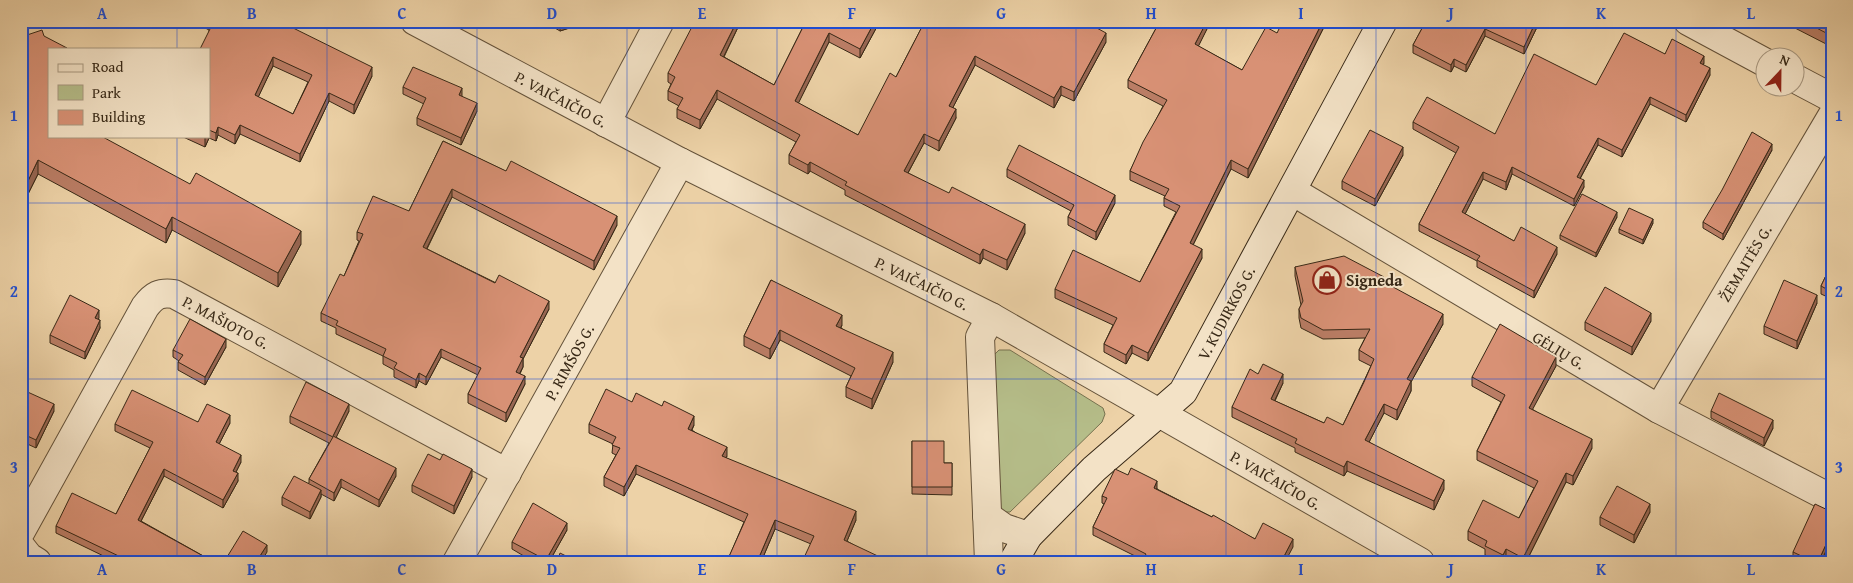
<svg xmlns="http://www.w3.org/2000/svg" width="1853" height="583" font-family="'Gentium Book Plus',serif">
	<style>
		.green { fill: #b5bd89; stroke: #767250 }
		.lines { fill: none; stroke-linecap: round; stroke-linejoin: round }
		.minor-casing { stroke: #64523a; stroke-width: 30 }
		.secondary-casing { stroke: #372816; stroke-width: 30 }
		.minor { stroke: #f3e2c6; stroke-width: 28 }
		.secondary { stroke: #f3e2c6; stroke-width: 28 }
		.wall { fill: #ba7d65; stroke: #372816; fill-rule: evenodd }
		.shaded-wall { fill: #976652; stroke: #372816 }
		.building { fill: #d89175; stroke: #372816; fill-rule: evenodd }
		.grid { fill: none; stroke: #1d4ed8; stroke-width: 1; stroke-opacity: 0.55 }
		.labels { text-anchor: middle; stroke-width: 4; stroke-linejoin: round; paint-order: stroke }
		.street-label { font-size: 16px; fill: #372816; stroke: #f3e2c6 }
		.poi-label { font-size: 16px; font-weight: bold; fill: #372816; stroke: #f3e2c6; text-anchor: start }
		.neatline { fill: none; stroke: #1d4ed8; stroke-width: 2 }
		.grid-label { font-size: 16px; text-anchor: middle; font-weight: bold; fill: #1d4ed8 }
	</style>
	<rect width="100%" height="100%" fill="#edd2a7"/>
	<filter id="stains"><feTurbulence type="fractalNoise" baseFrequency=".004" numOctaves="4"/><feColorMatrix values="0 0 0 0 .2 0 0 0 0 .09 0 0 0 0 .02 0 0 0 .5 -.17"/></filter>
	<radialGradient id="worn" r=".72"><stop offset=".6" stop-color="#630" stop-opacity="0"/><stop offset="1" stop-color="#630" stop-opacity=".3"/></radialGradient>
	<polygon class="green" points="999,350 1010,350 1103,408 1105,414 1102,422 1010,512 1004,512 997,506 994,355"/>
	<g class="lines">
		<defs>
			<g id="minor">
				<polyline points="415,21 680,162 991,317 1420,562"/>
				<polyline points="1688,21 1766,63"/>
				<polyline points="1796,79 1832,98"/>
				<polyline points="606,123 660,21"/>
				<polyline points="1292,191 1659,409 1832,499"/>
				<polyline points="1659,409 1832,116"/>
				<polyline points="987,516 1004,528 1028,536"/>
				<path d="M21,531L145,307C154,295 160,292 174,294L507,473"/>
				<polyline points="21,547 29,557 37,562"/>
				<polyline points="457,562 680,162"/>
				<polyline points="989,562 980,337 991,317"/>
			</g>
			<polyline id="secondary" points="1013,562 1028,536 1094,469 1183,392 1383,21"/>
		</defs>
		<use href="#minor" class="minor-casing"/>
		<use href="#secondary" class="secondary-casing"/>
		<use href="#minor" class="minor"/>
		<use href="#secondary" class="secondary"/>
	</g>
	<g class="wall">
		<path d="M192,21H279L372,76L354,114L329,101L300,162L240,134L235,144L218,135L216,141L209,138L205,147L181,136H209V30ZM273,66L308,82L293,114L258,97Z"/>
		<polygon points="543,21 586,21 585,23 560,31"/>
		<polygon points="741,21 724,57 774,85 806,21 880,21 860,58 829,42 798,103 858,135 896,77 923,25 916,21 1041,21 1042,22 1086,21 1086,22 1106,42 1074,101 1061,95 1054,108 975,65 953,107 956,118 939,151 924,143 908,173 1025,233 1007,270 983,258 980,264 845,195 845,190 810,171 808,174 789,164 789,155 796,142 717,99 700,129 677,118 677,109 679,106 668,100 668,91 671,84 668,82 668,73"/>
		<polygon points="1160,21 1211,21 1198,46 1242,70 1277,33 1289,24 1290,21 1327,21 1248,178 1231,169 1193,245 1202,258 1148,361 1132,353 1126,364 1104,352 1104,344 1113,325 1055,298 1055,289 1140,282 1176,212 1164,206 1164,198 1165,196 1130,180 1130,171 1163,106 1128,88 1128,80"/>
		<polygon points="1426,21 1540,21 1524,54 1485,36 1466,72 1454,66 1451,72 1413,53 1413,45"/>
		<polygon points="1793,21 1832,21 1832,47 1793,27"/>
		<polygon points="21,37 49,49 49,136 301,244 278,287 172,230 166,243 38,174 27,196 21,193"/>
		<polygon points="1665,54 1704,63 1703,65 1710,75 1686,122 1650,104 1622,157 1598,145 1580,179 1584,187 1574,206 1512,174 1506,190 1483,179 1465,214 1514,241 1557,254 1534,298 1477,267 1477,261 1419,231 1419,224 1456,153 1413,129 1413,122 1495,134 1596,85"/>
		<polygon points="403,87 462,96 477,111 461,145 417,125 417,118 424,104 403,94"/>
		<polygon points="443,141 617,225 594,270 452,197 427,249 549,309 523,359 523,367 520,374 525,384 506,422 468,403 468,394 478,375 441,357 426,385 419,381 416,388 394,377 394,370 383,364 383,356 336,334 336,328 321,321 321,313 344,276 359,241 357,240 357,232 409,211"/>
		<polygon points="1772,150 1723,240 1703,228 1703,222"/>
		<polygon points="1403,155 1375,206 1342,189 1342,181"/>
		<polygon points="1007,169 1115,203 1096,240 1068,225 1068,217 1071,211 1007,177"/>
		<polygon points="1832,183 1832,206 1826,203 1826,195"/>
		<polygon points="1617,217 1596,257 1560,239 1560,235"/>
		<polygon points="1653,223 1643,244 1619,233 1619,229"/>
		<polygon points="1832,263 1832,299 1821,294 1821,286"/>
		<polygon points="1295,267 1384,282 1443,324 1411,382 1411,391 1397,420 1384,413 1369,442 1444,489 1434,510 1347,471 1344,476 1295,452 1295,448 1232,417 1232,407 1258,374 1283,383 1275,401 1324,423 1343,425 1371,366 1359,360 1359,350 1365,338 1323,339 1301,328 1299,318 1299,309 1301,305 1295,276"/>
		<polygon points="771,280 842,325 841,328 893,362 872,409 846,397 846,387 851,376 780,340 770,359 744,346 744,336"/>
		<polygon points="1817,303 1797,349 1764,334 1764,326"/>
		<polygon points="99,318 98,319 100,328 85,359 50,343 50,335"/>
		<polygon points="1651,321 1632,355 1585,330 1585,322"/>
		<polygon points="226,347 205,385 178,370 178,362 179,361 173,357 173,350"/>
		<polygon points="1556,366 1532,409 1592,448 1573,485 1566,482 1526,562 1513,562 1506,558 1504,562 1499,562 1485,555 1485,549 1468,540 1468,531 1519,518 1534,488 1477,460 1477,451 1501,402 1472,386 1472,377"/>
		<polygon points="21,389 54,411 36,448 21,441"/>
		<polygon points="632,402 694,425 692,430 727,456 726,458 856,520 847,541 882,562 811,544 775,529 761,562 727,562 744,522 636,474 624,496 604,486 604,477 616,455 612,453 613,444 589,433 589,424"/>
		<polygon points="349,411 336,437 396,476 379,507 341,487 334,501 321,494 321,497 310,519 282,505 282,497 309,483 309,479 329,443 290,423 290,416"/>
		<polygon points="1711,411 1773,428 1764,446 1711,418"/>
		<polygon points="198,422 230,423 219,444 241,462 236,472 238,481 223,508 164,476 141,521 214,562 116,562 56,533 56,526 116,514 150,448 115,431 115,424"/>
		<polygon points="912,441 944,463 952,463 952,495 912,494"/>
		<polygon points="472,477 454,514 412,492 412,485"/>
		<polygon points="1157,488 1157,489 1255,539 1293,547 1143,560 1093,535 1093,527 1104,504 1102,503 1102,496"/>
		<polygon points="1650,512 1634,543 1600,525 1600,517"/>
		<polygon points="1832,512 1832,548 1828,546 1821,562 1801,562 1793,558 1793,552"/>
		<polygon points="567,530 549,562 534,562 512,549 512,542"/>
	</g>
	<g class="shaded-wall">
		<polygon points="560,21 586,21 585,23 560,31"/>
		<polygon points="737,21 741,21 720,64 720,55"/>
		<polygon points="875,21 880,21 860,58 860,49"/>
		<polygon points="1207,21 1211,21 1195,53 1195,44"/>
		<polygon points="1323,21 1327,21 1248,178 1248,169"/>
		<polygon points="1536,21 1540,21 1524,54 1524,47"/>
		<polygon points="1485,29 1485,36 1466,72 1466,65"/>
		<polygon points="829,33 829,42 795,110 795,101"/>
		<polygon points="1106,33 1106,42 1074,101 1074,92"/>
		<polygon points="975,56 975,65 949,115 949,106"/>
		<polygon points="1704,56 1704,63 1700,70 1700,63"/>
		<polygon points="273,57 273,66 255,104 255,95"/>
		<polygon points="1454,59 1454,66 1451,72 1451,65"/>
		<polygon points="372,67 372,76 354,114 354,105"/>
		<polygon points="1710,68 1710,75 1686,122 1686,115"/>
		<polygon points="1061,86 1061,95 1054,108 1054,98"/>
		<polygon points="462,88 462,96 459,102 459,95"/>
		<polygon points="717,90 717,99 700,129 700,120"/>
		<polygon points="329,93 329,101 300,162 300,154"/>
		<polygon points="1650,97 1650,104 1622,157 1622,150"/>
		<polygon points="477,103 477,111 461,145 461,138"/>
		<polygon points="956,109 956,118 939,151 939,141"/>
		<polygon points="240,125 240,134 235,144 235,135"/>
		<polygon points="218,127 218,135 216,141 216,133"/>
		<polygon points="924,134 924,143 904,180 904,171"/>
		<polygon points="206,136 209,136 209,138 205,147 205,138"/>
		<polygon points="1598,138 1598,145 1577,184 1577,177"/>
		<polygon points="1772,144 1772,150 1723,240 1723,234"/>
		<polygon points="1403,147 1403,155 1375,206 1375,199"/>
		<polygon points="38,160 38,174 27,196 27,183"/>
		<polygon points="1231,160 1231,169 1190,251 1190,243"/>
		<polygon points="810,162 810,171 808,174 808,165"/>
		<polygon points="1512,167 1512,174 1506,190 1506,182"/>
		<polygon points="1483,172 1483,179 1462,220 1462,212"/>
		<polygon points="1584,180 1584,187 1574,206 1574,199"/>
		<polygon points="452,189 452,197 423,256 423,247"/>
		<polygon points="1115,195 1115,203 1096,240 1096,232"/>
		<polygon points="1617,212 1617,217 1596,257 1596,253"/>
		<polygon points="617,216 617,225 594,270 594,261"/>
		<polygon points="172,217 172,230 166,243 166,229"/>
		<polygon points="1653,219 1653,223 1643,244 1643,240"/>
		<polygon points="1025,224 1025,233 1007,270 1007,260"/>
		<polygon points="301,231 301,244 278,287 278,273"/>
		<polygon points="23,240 23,248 21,252 21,244"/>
		<polygon points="1557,247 1557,254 1534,298 1534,291"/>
		<polygon points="983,249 983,258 980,264 980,255"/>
		<polygon points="1202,249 1202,258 1148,361 1148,353"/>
		<polygon points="1817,295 1817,303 1797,349 1797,341"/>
		<polygon points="549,301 549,309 523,359 523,367 516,380 516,372 520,357"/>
		<polygon points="99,310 99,318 95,326 95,318"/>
		<polygon points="1651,313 1651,321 1632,355 1632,347"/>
		<polygon points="1443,314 1443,324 1411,382 1411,391 1397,420 1397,410 1407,379"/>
		<polygon points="842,315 842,325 836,336 836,326"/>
		<polygon points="100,320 100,328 85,359 85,352"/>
		<polygon points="780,330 780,340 770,359 770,349"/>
		<polygon points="226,339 226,347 205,385 205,377"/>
		<polygon points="1132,345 1132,353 1126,364 1126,355"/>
		<polygon points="441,349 441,357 426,385 426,377"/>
		<polygon points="893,352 893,362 872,409 872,399"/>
		<polygon points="1556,357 1556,366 1529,416 1529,408"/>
		<polygon points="419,373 419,381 416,388 416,380"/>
		<polygon points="1283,374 1283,383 1271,408 1271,399"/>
		<polygon points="525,376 525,384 506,422 506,413"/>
		<polygon points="54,404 54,411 36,448 36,440"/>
		<polygon points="349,404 349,411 333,444 333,436"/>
		<polygon points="1384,404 1384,413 1365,450 1365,440"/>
		<polygon points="230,415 230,423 216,450 216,442"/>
		<polygon points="694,416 694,425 688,437 688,429"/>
		<polygon points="1773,420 1773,428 1764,446 1764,438"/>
		<polygon points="1592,439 1592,448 1573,485 1573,476"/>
		<polygon points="727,447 727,456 722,465 722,456"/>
		<polygon points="241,455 241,462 233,478 233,471"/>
		<polygon points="1347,461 1347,471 1344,476 1344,467"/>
		<polygon points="636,465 636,474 624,496 624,487"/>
		<polygon points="396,468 396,476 379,507 379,500"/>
		<polygon points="164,469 164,476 138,527 138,520"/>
		<polygon points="472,469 472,477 454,514 454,506"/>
		<polygon points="238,473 238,481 223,508 223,500"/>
		<polygon points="1566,473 1566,482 1526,562 1523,562 1523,558"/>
		<polygon points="341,479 341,487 334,501 334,493"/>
		<polygon points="1444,480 1444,489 1434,510 1434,501"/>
		<polygon points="1157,481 1157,488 1154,495 1154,488"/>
		<polygon points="321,490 321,497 310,519 310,512"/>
		<polygon points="1650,504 1650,512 1634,543 1634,535"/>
		<polygon points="856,511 856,520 844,548 844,540"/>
		<polygon points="775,520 775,529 761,562 757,562"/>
		<polygon points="567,523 567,530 549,562 546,562 546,560"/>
		<polygon points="1293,539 1293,547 1285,562 1281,562"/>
		<polygon points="1828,540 1828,546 1821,562 1818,562"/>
		<polygon points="267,545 267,552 261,562 258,559"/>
		<polygon points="1506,549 1506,558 1504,562 1503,562 1503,555"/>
	</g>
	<g class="building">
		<path d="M209,21H279L372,67L354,105L329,93L300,154L240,125L235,135L218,127L216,133L209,130V49H200L213,23ZM273,57L312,75L293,114L255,95Z"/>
		<polygon points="695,21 737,21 720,55 774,85 806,21 875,21 860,49 829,33 795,101 858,135 890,73 896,77 925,21 1041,21 1042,22 1043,21 1084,21 1106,33 1074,92 1061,86 1054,98 975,56 949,106 956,109 939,141 924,134 904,171 949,193 952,187 1025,224 1007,260 983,249 980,255 845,185 847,182 810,162 808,165 789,155 800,135 717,90 700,120 677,109 683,98 668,91 675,77 668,73"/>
		<polygon points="1160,21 1207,21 1195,44 1242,70 1266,27 1277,33 1283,21 1289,24 1290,21 1323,21 1248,169 1231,160 1190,243 1202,249 1148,353 1132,345 1126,355 1104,344 1117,318 1055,289 1073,250 1140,282 1180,206 1164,198 1169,189 1130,171 1143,142 1167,100 1128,80"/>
		<polygon points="1426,21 1536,21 1524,47 1485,29 1466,65 1454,59 1451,65 1413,45"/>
		<polygon points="1803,21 1832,21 1832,36"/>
		<polygon points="42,30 44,36 67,48 49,49 49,136 101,136 190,184 196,173 301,231 278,273 172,217 166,229 38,160 27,183 21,180 21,37"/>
		<polygon points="1624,33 1665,54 1672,39 1704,56 1700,63 1710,68 1686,115 1650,97 1622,150 1598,138 1577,177 1584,180 1574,199 1512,167 1506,182 1483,172 1462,212 1514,241 1521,227 1557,247 1534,291 1477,260 1480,256 1419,224 1459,147 1413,122 1427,97 1495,134 1534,54 1596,85"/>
		<polygon points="413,67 462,88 459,95 477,103 461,138 417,118 426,98 403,87"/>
		<polygon points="1370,130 1403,147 1375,199 1342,181"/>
		<polygon points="1752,132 1772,144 1723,234 1703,222 1722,190"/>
		<polygon points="443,141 506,171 511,161 617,216 594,261 452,189 423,247 495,283 499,275 549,301 520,357 523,358 516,372 525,376 506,413 468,394 481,368 441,349 426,377 419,373 416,380 394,368 397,363 383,356 386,349 336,325 338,321 321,313 340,274 344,276 363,234 357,232 373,196 409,211"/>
		<polygon points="1019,145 1115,195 1096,232 1068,217 1074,205 1007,169"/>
		<polygon points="1832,183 1832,198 1826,195"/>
		<polygon points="1582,194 1617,212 1596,253 1560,235"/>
		<polygon points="1629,208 1653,219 1643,240 1619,229"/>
		<polygon points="1344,256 1384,277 1382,281 1443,314 1407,379 1411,381 1397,410 1384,404 1365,440 1444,480 1434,501 1347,461 1344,467 1295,443 1297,439 1232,407 1250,369 1258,374 1263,364 1283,374 1271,399 1324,423 1327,417 1343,425 1364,382 1374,359 1359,350 1370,329 1323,330 1301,318 1299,309 1303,301 1295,267"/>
		<polygon points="1832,263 1832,292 1821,286"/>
		<polygon points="771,280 842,315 836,326 893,352 872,399 846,387 855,368 780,330 770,349 744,336"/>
		<polygon points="1784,280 1817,295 1797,341 1764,326"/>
		<polygon points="1605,287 1651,313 1632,347 1585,322"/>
		<polygon points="70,295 99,310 95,318 100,320 85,352 50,335"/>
		<polygon points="190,319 226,339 205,377 178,362 183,355 173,350"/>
		<polygon points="1500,324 1556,357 1529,408 1592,439 1573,476 1566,473 1523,558 1506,549 1503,555 1485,546 1487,541 1468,531 1483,500 1519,518 1538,481 1477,451 1505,395 1472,377"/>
		<polygon points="306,382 349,404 333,436 396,468 379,500 341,479 334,493 309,479 333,437 290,416"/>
		<polygon points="21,389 54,404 36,440 21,433"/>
		<polygon points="606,389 632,402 636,393 662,406 664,401 694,416 688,429 727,447 722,456 856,511 844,540 882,558 880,562 802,562 814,536 775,520 757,562 730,562 727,561 748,514 636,465 624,487 604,477 620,448 612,445 616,437 589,424"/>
		<polygon points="132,390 198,422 207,404 230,415 216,442 241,455 233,471 238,473 223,500 164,469 138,520 214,562 126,562 127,560 56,526 72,493 116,514 153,442 115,424"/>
		<polygon points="1719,393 1773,420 1764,438 1711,411"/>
		<polygon points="912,441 944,441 944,463 952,463 952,487 912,487"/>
		<polygon points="428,454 440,460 443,454 472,469 454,506 412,485"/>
		<polygon points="1131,468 1157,481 1154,488 1212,517 1213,515 1255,539 1263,523 1293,539 1281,562 1142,562 1146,554 1093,527 1107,498 1102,496 1115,469 1128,475"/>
		<polygon points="294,476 321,490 310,512 282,497"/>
		<polygon points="1617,486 1650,504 1634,535 1600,517"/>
		<polygon points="533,503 567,523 546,560 512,542"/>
		<polygon points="1815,504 1832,512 1832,542 1828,540 1818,562 1814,562 1793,552"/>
		<polygon points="243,531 267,545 258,559 263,562 224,562"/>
		<polygon points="560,553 578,562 557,562"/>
	</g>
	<path class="grid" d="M177,21V49M327,21V562M477,21V562M627,21V562M777,21V562M927,21V562M1076,21V562M1226,21V562M1376,21V562M1526,21V562M1676,21V562M177,136V562M21,203H1832M21,379H1832"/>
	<defs>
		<symbol id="shop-ring" viewBox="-11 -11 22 22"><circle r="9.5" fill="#f3e2c6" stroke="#8f2418" stroke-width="1.5"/><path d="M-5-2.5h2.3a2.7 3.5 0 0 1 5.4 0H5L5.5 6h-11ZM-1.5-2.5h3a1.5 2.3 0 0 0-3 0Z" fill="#8f2418"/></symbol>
	</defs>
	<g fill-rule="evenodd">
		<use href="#shop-ring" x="1311" y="264" width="32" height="32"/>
	</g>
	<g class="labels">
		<g class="street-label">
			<text transform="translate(561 99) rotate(28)" y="6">P. VAIČAIČIO G.</text>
			<text transform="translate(1745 263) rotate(-59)" y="6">ŽEMAITĖS G.</text>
			<text transform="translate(922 283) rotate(26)" y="6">P. VAIČAIČIO G.</text>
			<text transform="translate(1226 313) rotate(-62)" y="6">V. KUDIRKOS G.</text>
			<text transform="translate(226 322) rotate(28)" y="6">P. MAŠIOTO G.</text>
			<text transform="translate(1559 350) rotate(31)" y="6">GĖLIŲ G.</text>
			<text transform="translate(569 362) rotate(-61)" y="6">P. RIMŠOS G.</text>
			<text transform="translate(1276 480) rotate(30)" y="6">P. VAIČAIČIO G.</text>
		</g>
		<g class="poi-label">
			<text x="1346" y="286">Signeda</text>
		</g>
	</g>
	<rect width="1853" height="583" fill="none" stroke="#edd2a7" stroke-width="55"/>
	<rect x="48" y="48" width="162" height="90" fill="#f3e2c6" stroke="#a89880"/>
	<rect x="58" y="64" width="25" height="8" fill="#f3e2c6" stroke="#a89880"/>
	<text x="92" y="72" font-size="15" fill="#372816">Road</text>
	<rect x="58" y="85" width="25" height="15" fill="#b5bd89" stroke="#a89880"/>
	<text x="92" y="98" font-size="15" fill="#372816">Park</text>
	<rect x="58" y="110" width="25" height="15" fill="#d89175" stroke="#a89880"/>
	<text x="92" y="122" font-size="15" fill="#372816">Building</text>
	<g transform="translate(1780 72) rotate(22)"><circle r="24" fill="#f3e2c6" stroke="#a89880"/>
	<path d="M0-4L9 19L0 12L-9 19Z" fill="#8f2418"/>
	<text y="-8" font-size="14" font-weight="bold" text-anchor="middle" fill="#372816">N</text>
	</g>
	<rect x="28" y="28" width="1798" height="528" class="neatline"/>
	<g class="grid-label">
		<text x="102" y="19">A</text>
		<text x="252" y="19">B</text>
		<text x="402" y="19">C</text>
		<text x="552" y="19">D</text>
		<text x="702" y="19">E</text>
		<text x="852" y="19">F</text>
		<text x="1001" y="19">G</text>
		<text x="1151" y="19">H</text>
		<text x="1301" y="19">I</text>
		<text x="1451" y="19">J</text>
		<text x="1601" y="19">K</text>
		<text x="1751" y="19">L</text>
		<text x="14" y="121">1</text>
		<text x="1839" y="121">1</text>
		<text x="14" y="297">2</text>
		<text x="1839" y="297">2</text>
		<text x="14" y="473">3</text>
		<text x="1839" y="473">3</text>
		<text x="102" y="575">A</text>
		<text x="252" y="575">B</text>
		<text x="402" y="575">C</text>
		<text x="552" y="575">D</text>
		<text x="702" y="575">E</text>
		<text x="852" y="575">F</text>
		<text x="1001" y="575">G</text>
		<text x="1151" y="575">H</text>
		<text x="1301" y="575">I</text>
		<text x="1451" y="575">J</text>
		<text x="1601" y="575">K</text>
		<text x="1751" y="575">L</text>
	</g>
	<rect width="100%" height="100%" filter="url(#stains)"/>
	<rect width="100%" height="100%" fill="url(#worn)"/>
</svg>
